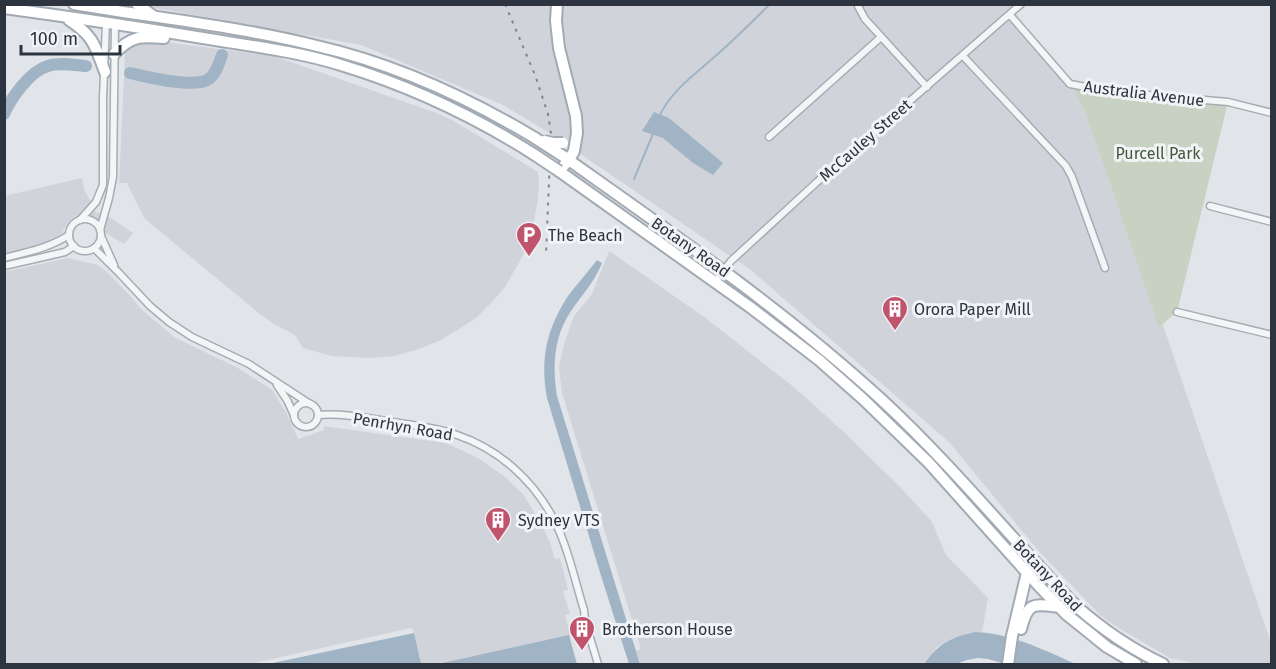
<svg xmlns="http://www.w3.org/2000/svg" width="1276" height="669" font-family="'Fira Sans',sans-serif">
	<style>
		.built { fill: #d0d4da }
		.green { fill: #c8d2c3 }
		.water { fill: #a0b4c5 }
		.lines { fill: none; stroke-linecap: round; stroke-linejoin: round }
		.stream { stroke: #a0b4c5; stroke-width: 2 }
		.river { stroke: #a0b4c5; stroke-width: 12 }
		.street-casing { stroke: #a7acb3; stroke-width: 9 }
		.primary-casing { stroke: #a2aab3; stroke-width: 14 }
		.street { stroke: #f4f5f7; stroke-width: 6 }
		.primary { stroke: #fff; stroke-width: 10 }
		.rail { stroke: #7d8591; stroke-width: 2; stroke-dasharray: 3 6; stroke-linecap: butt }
		.primary-bridge-casing { stroke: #a2aab3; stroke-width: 14; stroke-linecap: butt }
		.primary-bridge { stroke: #fff; stroke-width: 10 }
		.labels { text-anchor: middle; stroke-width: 6; stroke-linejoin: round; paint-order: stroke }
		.street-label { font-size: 16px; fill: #2b343f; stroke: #f1f3f6 }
		.park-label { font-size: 16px; fill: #42593a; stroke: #f1f3f6 }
		.poi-label { font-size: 16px; fill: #2b343f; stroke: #f1f3f6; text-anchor: start }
	</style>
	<rect width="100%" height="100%" fill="#e1e5e9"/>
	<g class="built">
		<polygon points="153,5 1021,5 1010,15 1070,84 1085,112 1120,214 1129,225 1271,643 1271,664 1198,664 1170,658 1117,627 1100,615 1036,548 949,442 752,271 551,134 503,105 361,45 155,8"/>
		<polygon points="150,40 274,56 434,112 452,120 538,172 539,182 538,198 534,222 523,255 505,287 493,301 476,318 459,329 439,341 419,349 394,356 371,358 332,356 303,348 295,335 274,324 261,315 145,219 127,183 119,183 125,53 129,46"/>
		<polygon points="82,178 84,189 91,202 87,208 111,218 133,233 124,244 76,215 67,223 62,233 42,246 5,255 4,196"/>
		<polygon points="609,251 703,316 795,388 846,434 903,490 932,522 946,555 988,598 982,632 969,633 955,637 937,647 923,664 641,664 636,651 641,649 562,393 559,367 564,344 574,316 592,294"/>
		<polygon points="68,258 98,265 107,272 133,299 140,308 174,337 238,368 272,390 286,412 298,439 324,430 323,426 446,443 478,458 504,476 523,494 543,527 550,543 555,559 560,558 568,590 563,591 570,614 565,615 571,637 442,664 420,664 413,629 411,628 249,664 5,664 4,272"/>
	</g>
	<polygon class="green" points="1070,84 1113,92 1228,102 1177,312 1159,327 1085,112"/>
	<g class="water">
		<polygon points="654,112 669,118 723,163 713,175 693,163 663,138 642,131"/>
		<path d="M597,260L602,263C595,281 582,295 571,311C554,336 552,366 557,396L640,664H629L602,579L547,398C540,359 546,330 568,296C577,284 588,272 597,260Z"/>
		<path d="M975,632C1011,633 1044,650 1076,664H1005L988,659L978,658L967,660L956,664H924C938,644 951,637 975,632Z"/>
		<polygon points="414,633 421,664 268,664"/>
		<polygon points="569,635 577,664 438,664"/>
	</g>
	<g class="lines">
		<g class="stream">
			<path d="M659,117C670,92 692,77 712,59C732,42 751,23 770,4"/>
			<polyline points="634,179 653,134"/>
		</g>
		<g class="river">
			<path d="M130,73C148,77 194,89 209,79C216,74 219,63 222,55"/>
			<path d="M4,114C11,98 30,71 48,66C59,62 74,65 86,66"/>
		</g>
		<defs>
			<g id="street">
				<polyline points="860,4 858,6 865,19 927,87"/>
				<polyline points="1010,15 1070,84 1113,92 1228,102 1272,113"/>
				<polyline points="963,56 1066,166 1072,177 1105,268"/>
				<polyline points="769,137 881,37"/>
				<polyline points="1210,206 1272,222"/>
				<circle cx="85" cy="235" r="16"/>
				<polyline points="80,220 96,202 103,185 103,98 106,23"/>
				<polyline points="100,230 109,198 113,177 115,24"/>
				<polyline points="101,236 114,265"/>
				<polyline points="94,248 119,273 150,306 169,322 192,337 249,364 310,404"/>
				<path d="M4,258C28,252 49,248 69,235"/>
				<polyline points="4,266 65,252 74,246"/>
				<polyline points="715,282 731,261 817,182 1021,4"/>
				<polyline points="1177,312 1272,335"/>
				<polyline points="277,385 287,400 294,415"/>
				<circle cx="306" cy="415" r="12"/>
				<path d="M318,415C345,413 372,419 399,423C418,426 438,428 457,435C499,449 534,481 554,520C568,547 575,581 584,610L585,621L598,664"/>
			</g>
			<g id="primary">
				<path d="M74,4C155,18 237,26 317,46C395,64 467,97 535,138"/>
				<polyline points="137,4 152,15"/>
				<polyline points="557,4 556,21 559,48 576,116 577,133 574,151 569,160 559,171 750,307 819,360 863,399 929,463 1038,585 1066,614 1107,647 1136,664"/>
				<path d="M4,8C71,17 137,27 203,38C250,46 296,51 341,65C410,86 474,116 535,155"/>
				<path d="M69,20C94,36 95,46 105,72"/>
				<path d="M114,54C131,36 140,36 164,38"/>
				<path d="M563,156C673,234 784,310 883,401C952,465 1011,538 1076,606C1102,629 1131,649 1163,664"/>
				<path d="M1021,629C1028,601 1034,604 1059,607"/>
				<polyline points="1008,664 1012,636 1024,585 1027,573 1031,570"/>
			</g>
		</defs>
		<use href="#street" class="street-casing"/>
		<use href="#primary" class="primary-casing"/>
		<use href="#street" class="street"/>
		<use href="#primary" class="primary"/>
		<polyline class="rail" points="505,4 535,75 548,114 551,134 546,254"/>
		<defs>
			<g id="primary-bridge">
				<polyline points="535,138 563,156"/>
				<polyline points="544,141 553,143 563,143"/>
				<polyline points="535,155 559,171"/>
			</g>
		</defs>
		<use href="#primary-bridge" class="primary-bridge-casing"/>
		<use href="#primary-bridge" class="primary-bridge"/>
	</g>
	<defs>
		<symbol id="parking-pin" viewBox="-11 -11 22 30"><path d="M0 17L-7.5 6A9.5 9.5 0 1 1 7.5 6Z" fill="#c0546c" stroke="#f1f3f6"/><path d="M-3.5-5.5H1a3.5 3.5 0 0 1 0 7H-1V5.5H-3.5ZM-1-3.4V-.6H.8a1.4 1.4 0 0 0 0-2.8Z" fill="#fff"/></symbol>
		<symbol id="building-pin" viewBox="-11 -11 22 30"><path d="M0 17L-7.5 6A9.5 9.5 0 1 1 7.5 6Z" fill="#c0546c" stroke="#f1f3f6"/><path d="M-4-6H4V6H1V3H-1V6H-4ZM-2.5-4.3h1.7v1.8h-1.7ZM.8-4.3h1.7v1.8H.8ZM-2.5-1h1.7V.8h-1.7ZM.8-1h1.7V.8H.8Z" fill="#fff"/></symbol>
	</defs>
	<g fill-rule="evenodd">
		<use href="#parking-pin" x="514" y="220" width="30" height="40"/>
		<use href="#building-pin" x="880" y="294" width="30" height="40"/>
		<use href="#building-pin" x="483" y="505" width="30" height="40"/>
		<use href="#building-pin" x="567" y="614" width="30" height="40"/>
	</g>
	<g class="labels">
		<g class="street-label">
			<text transform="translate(1144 93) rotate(7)" y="6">Australia Avenue</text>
			<text transform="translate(865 140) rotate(-41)" y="6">McCauley Street</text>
			<text transform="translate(691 247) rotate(35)" y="6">Botany Road</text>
			<text transform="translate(403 426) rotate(10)" y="6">Penrhyn Road</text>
			<text transform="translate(1048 575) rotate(47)" y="6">Botany Road</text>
		</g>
		<g class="park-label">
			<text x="1158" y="159">Purcell Park</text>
		</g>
		<g class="poi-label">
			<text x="548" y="241">The Beach</text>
			<text x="914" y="315">Orora Paper Mill</text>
			<text x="518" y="526">Sydney VTS</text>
			<text x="602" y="635">Brotherson House</text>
		</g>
	</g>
	<rect width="1276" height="669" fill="none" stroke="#2b343f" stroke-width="12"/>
	<path d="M21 45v9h99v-9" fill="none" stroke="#2b343f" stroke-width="3"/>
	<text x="30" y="45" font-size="18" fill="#2b343f" stroke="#f1f3f6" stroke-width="4.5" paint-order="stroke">100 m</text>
</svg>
